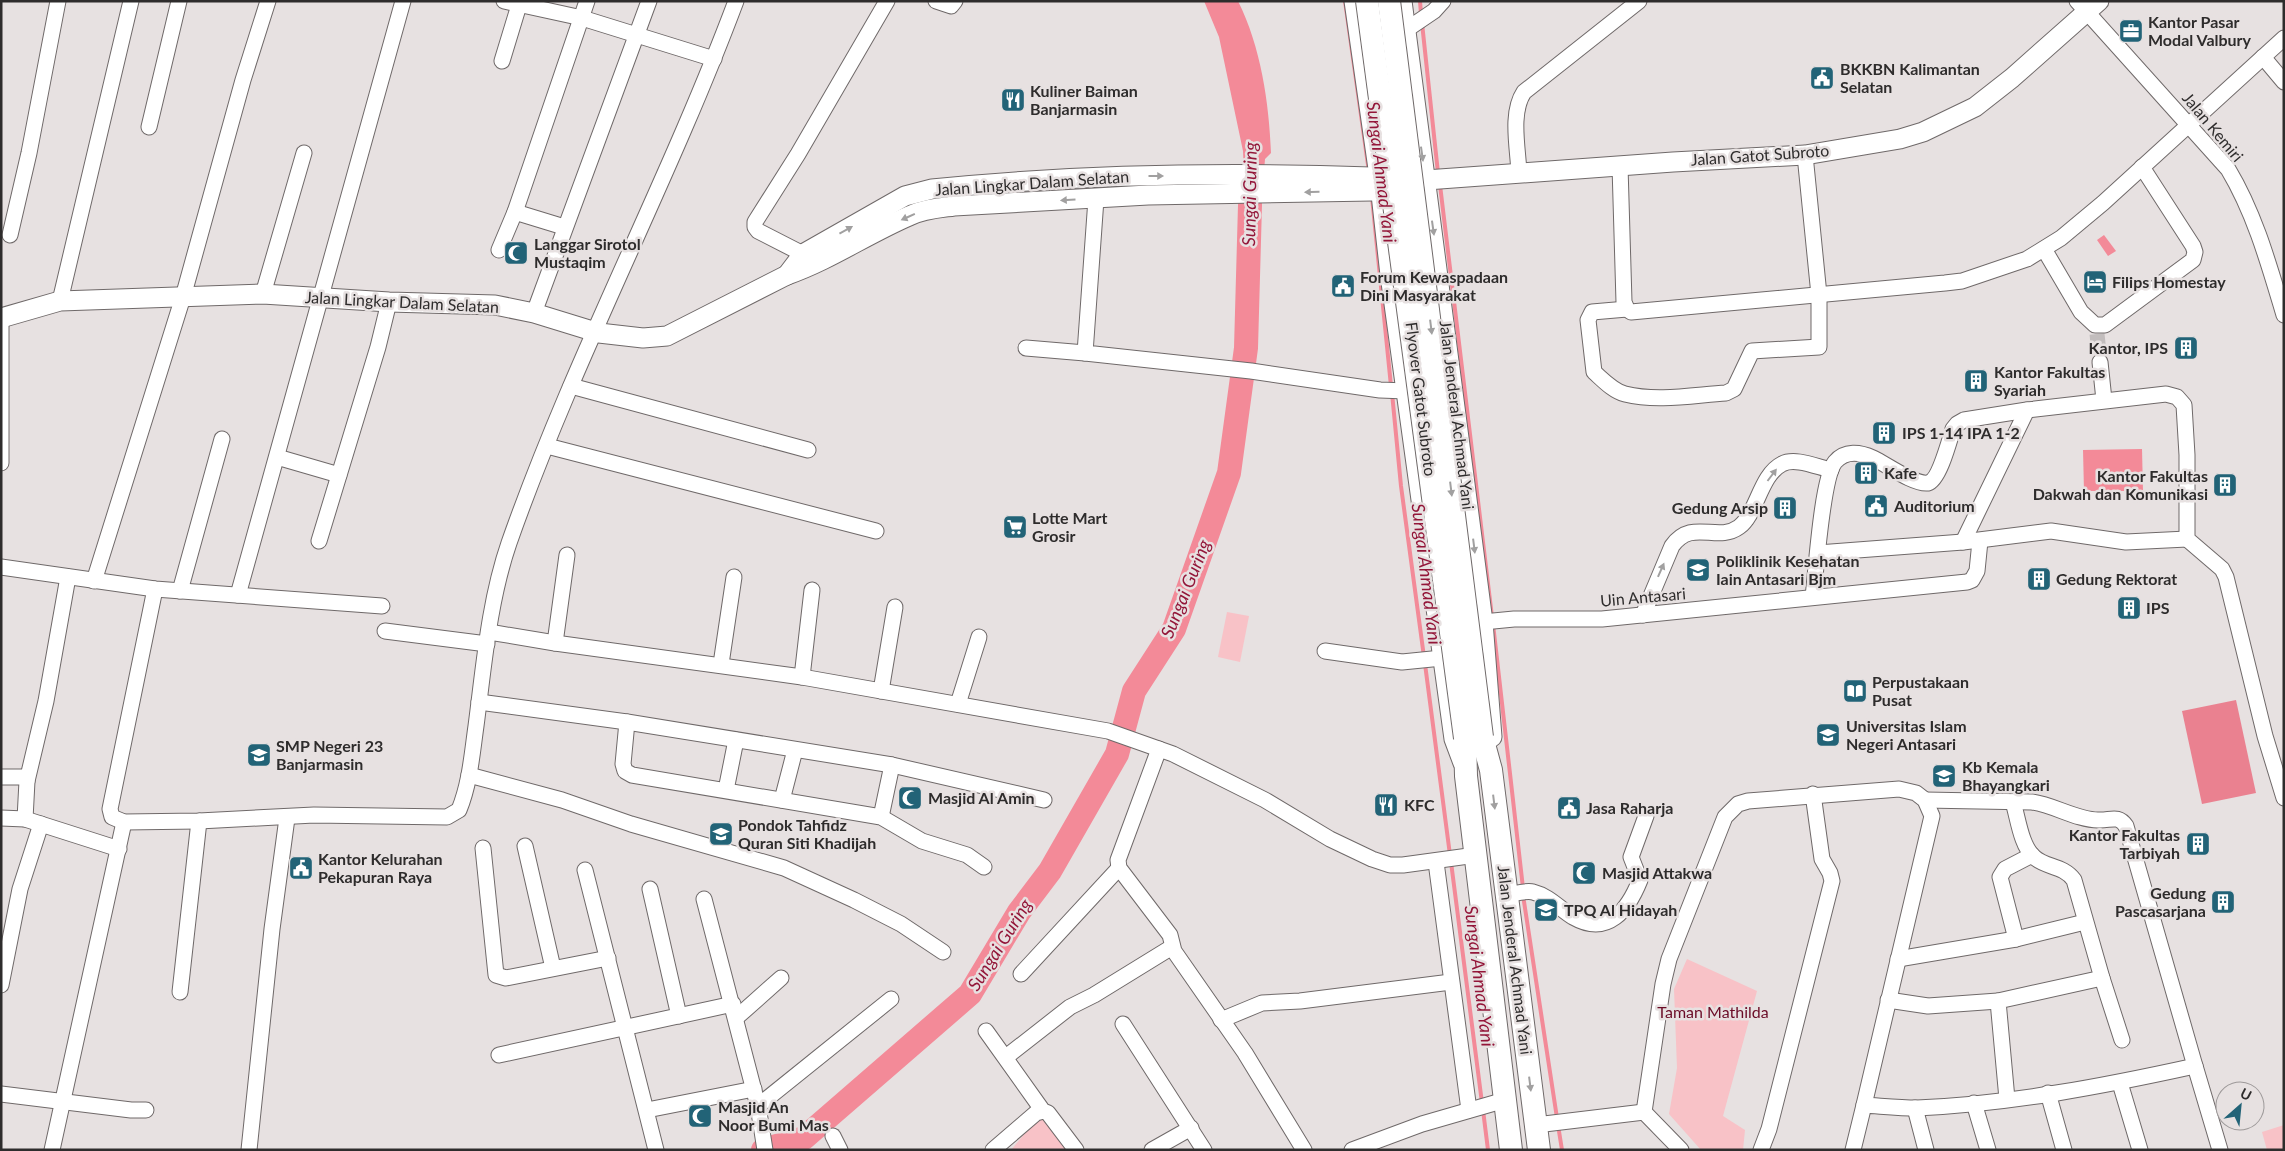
<svg xmlns="http://www.w3.org/2000/svg" width="2285" height="1151" font-family="Lato,sans-serif">
	<style>
		.green { fill: #f8c2c7 }
		.forest { fill: #ea8190 }
		.water { fill: #f38a98 }
		.lines { fill: none; stroke-linecap: round; stroke-linejoin: round }
		.stream { stroke: #f38a98; stroke-width: 4 }
		.river { stroke: #f38a98; stroke-width: 24 }
		.minor-tunnel { stroke: #c2bdbd; stroke-width: 15; stroke-dasharray: 15 8; stroke-linecap: butt }
		.minor-casing { stroke: #6f6969; stroke-width: 17 }
		.major-casing { stroke: #6f6969; stroke-width: 21 }
		.highway-casing { stroke: #6f6969; stroke-width: 24 }
		.minor { stroke: #fff; stroke-width: 15 }
		.major { stroke: #fff; stroke-width: 19 }
		.highway { stroke: #fff; stroke-width: 22 }
		.highway-bridge-casing { stroke: #6f6969; stroke-width: 24; stroke-linecap: butt }
		.highway-bridge { stroke: #fff; stroke-width: 22 }
		.oneway { fill: #a1a0a0 }
		.labels { text-anchor: middle; stroke-width: 5; stroke-linejoin: round; paint-order: stroke }
		.poi-label { font-size: 16px; font-weight: bold; fill: #2e2c2c; stroke: #e7e1e1; text-anchor: start }
		.street-label { font-size: 16px; fill: #2e2c2c; stroke: #e7e1e1 }
		.park-label { font-size: 16px; fill: #6a0b26; stroke: #e7e1e1 }
		.water-label { font-size: 18px; font-style: italic; fill: #931639; stroke: #e7e1e1 }
	</style>
	<rect width="100%" height="100%" fill="#e7e1e1"/>
	<g class="green">
		<polygon points="1227,612 1249,616 1240,662 1218,657"/>
		<polygon points="1687,959 1757,991 1723,1116 1745,1130 1743,1150 1701,1150 1669,1114 1677,1068 1674,989"/>
		<polygon points="1040,1115 1067,1150 1011,1150"/>
		<polygon points="2284,1125 2284,1150 2267,1150 2262,1132"/>
	</g>
	<polygon class="forest" points="2236,700 2256,793 2202,804 2182,711"/>
	<g class="water">
		<path d="M1204,1H1238C1261,47 1269,103 1271,153L1265,159L1259,235L1247,237L1243,151L1219,37Z"/>
		<polygon points="2104,235 2116,251 2108,256 2097,240"/>
		<polygon points="2142,449 2143,491 2084,491 2083,450"/>
	</g>
	<g class="lines">
		<g class="stream">
			<polyline points="1345,1 1369,172"/>
			<polyline points="1420,1 1421,14"/>
			<polyline points="1422,23 1438,173"/>
			<polyline points="1440,185 1492,617"/>
			<polyline points="1372,197 1391,386"/>
			<polyline points="1392,393 1401,486 1424,657"/>
			<polyline points="1493,624 1523,888"/>
			<polyline points="1425,664 1450,855"/>
			<polyline points="1451,862 1482,1103"/>
			<polyline points="1523,895 1557,1118"/>
			<polyline points="1483,1110 1488,1150"/>
			<polyline points="1558,1125 1562,1150"/>
		</g>
		<polyline class="river" points="763,1150 804,1138 970,994 1019,912 1050,871 1117,754 1134,691 1174,629 1229,473 1246,348 1250,205"/>
		<polyline class="minor-tunnel" points="2097,334 2100,362"/>
		<defs>
			<g id="minor">
				<polyline points="504,1 582,18 714,59"/>
				<polyline points="936,1 951,6 955,1"/>
				<path d="M2077,1L2228,169C2255,214 2269,265 2284,315"/>
				<polyline points="1406,30 1434,11 1443,1"/>
				<polyline points="2263,57 2284,82"/>
				<polyline points="502,61 519,5"/>
				<polyline points="149,127 179,1"/>
				<polyline points="1620,166 1624,302 1627,309 1631,312 1945,283 1962,281 2027,259 2061,238 2103,203 2284,38"/>
				<path d="M1519,173C1518,148 1510,113 1524,92L1639,1"/>
				<polyline points="1096,199 1085,353 1251,371 1380,390 1406,391"/>
				<polyline points="515,212 564,227"/>
				<polyline points="10,235 29,153 58,1"/>
				<polyline points="2044,249 2081,312 2095,325 2105,325 2193,260 2195,252 2193,246 2142,167"/>
				<polyline points="499,250 515,212 587,1"/>
				<polyline points="803,254 758,231 755,227 755,222 798,154 887,1"/>
				<polyline points="263,294 304,153"/>
				<polyline points="60,301 131,1"/>
				<path d="M1627,309L1592,312L1588,320L1594,372C1603,380 1613,391 1625,394C1657,402 1694,395 1726,393L1734,389L1752,351L1819,347V295L1805,155"/>
				<polyline points="534,313 649,1"/>
				<polyline points="1026,348 1085,353"/>
				<polyline points="2100,362 2104,400"/>
				<polyline points="571,386 808,450"/>
				<polyline points="547,446 876,531"/>
				<polyline points="277,457 339,475"/>
				<polyline points="1,463 1,318"/>
				<polyline points="319,541 378,347 389,302"/>
				<polyline points="1963,542 2027,410"/>
				<polyline points="1818,553 1963,542 2051,531 2126,542 2187,539"/>
				<polyline points="1,567 155,589 382,606"/>
				<polyline points="94,581 183,297 243,80 268,1"/>
				<path d="M155,589L110,809L112,817L124,822L199,821L314,815L447,817L459,810C470,783 472,754 476,726C484,665 489,601 509,543C574,358 667,185 736,1"/>
				<polyline points="180,591 222,439"/>
				<polyline points="238,595 403,1"/>
				<path d="M1813,597C1816,572 1822,478 1835,462C1845,450 1860,452 1873,458C1886,464 1914,485 1928,483C1939,480 1949,442 1953,429L1957,424L1964,420L2027,410L2166,394L2177,397L2184,405L2187,455V539L2222,569L2226,577L2265,736L2284,798"/>
				<path d="M1643,615L1672,546C1692,518 1717,543 1739,527C1757,514 1760,475 1782,464C1795,457 1817,467 1831,470"/>
				<polyline points="1483,622 1514,619 1602,619 1967,582 1972,580 1977,571 1980,541"/>
				<polyline points="385,631 487,644"/>
				<polyline points="489,632 555,643 802,677 1108,731 1173,754 1265,800 1330,839 1372,859 1390,865 1403,865 1476,855"/>
				<polyline points="555,643 567,555"/>
				<polyline points="1325,651 1402,662 1442,658"/>
				<polyline points="721,664 734,577"/>
				<polyline points="802,677 812,590"/>
				<polyline points="881,691 895,607"/>
				<polyline points="479,702 627,722 892,765 1044,800"/>
				<polyline points="958,704 979,637"/>
				<polyline points="627,722 623,764 625,771 632,775 881,817 922,841 967,855 984,867"/>
				<polyline points="1159,749 1118,860 1119,868 1170,935 1174,951 1245,1053 1304,1150"/>
				<polyline points="469,775 562,800 631,824 784,868 854,900 901,924 943,952"/>
				<polyline points="1,777 22,777 27,781 25,819"/>
				<polyline points="27,781 46,701 68,577"/>
				<polyline points="726,790 736,740"/>
				<polyline points="782,800 795,750"/>
				<path d="M1925,800L2032,802C2054,805 2077,820 2098,820C2110,821 2118,814 2126,826L2195,1066"/>
				<path d="M2013,802C2018,818 2021,846 2034,857C2046,868 2063,865 2074,880L2102,978L2122,1040"/>
				<polyline points="881,817 892,765"/>
				<polyline points="1,818 25,819 119,849"/>
				<polyline points="525,846 553,968"/>
				<polyline points="483,848 496,975 506,978 608,958"/>
				<polyline points="1436,862 1469,1110"/>
				<polyline points="585,870 656,1150"/>
				<polyline points="650,889 679,1016"/>
				<path d="M1506,895C1514,894 1526,890 1533,892C1549,896 1560,909 1573,917C1608,937 1628,910 1640,880L1631,857L1646,816"/>
				<polyline points="704,899 758,1106 765,1150"/>
				<polyline points="2016,939 2000,877 2005,869 2032,855"/>
				<polyline points="1898,959 2016,939 2085,922"/>
				<polyline points="1021,974 1119,868"/>
				<polyline points="1,985 20,889 41,824"/>
				<polyline points="180,992 199,821"/>
				<polyline points="1888,1000 1928,1006 1998,1001"/>
				<polyline points="736,1018 781,978"/>
				<polyline points="1221,1020 1262,1003 1300,1001 1451,982"/>
				<polyline points="1123,1024 1204,1150"/>
				<polyline points="986,1031 1043,1111 1048,1113 1076,1150"/>
				<polyline points="499,1055 733,1004"/>
				<polyline points="1006,1057 1070,1007 1094,995 1172,947"/>
				<polyline points="2120,1083 2140,1150"/>
				<polyline points="2048,1093 2064,1150"/>
				<polyline points="1,1094 131,1110 146,1110"/>
				<polyline points="2007,1099 1998,1001 2102,978"/>
				<polyline points="1974,1103 1988,1150"/>
				<polyline points="758,1106 891,999"/>
				<polyline points="1915,1108 1926,1150"/>
				<polyline points="647,1110 754,1089"/>
				<polyline points="1644,1112 1663,984 1669,959 1725,817 1738,804 1748,801 1899,789 1916,793 1925,800 1932,816 1864,1105"/>
				<polyline points="1644,1112 1681,1150"/>
				<polyline points="1536,1125 1644,1112"/>
				<polyline points="833,1136 840,1150"/>
				<polyline points="52,1150 124,822"/>
				<polyline points="249,1150 272,929 287,818"/>
				<polyline points="993,1150 1036,1113 1043,1111"/>
				<polyline points="1152,1150 1191,1128"/>
				<polyline points="1352,1150 1422,1124 1505,1100"/>
				<polyline points="1761,1150 1769,1129 1832,881 1830,873 1822,859 1813,794"/>
				<path d="M1853,1150L1864,1105C1881,1106 1899,1108 1917,1108C2010,1104 2104,1086 2195,1066L2220,1150"/>
			</g>
			<g id="major">
				<polyline points="1354,1 1379,176 1390,275 1454,739 1463,763"/>
				<polyline points="1402,1 1483,622 1492,737"/>
				<path d="M787,275C830,260 867,234 909,216C923,209 939,208 954,206L1148,195L1372,191L1380,184L1426,180L1673,162L1805,155L1900,139L1923,132L1975,107L2012,78L2099,1"/>
				<path d="M1,318L60,301L263,294L389,302L495,305L534,313L599,333L643,338L667,336L787,275L803,254L905,196L932,189C1078,174 1225,172 1371,177L1380,184"/>
			</g>
			<g id="highway">
				<polyline points="1482,737 1491,770 1539,1150"/>
				<polyline points="1465,738 1466,776 1511,1150"/>
			</g>
		</defs>
		<use href="#minor" class="minor-casing"/>
		<use href="#major" class="major-casing"/>
		<use href="#highway" class="highway-casing"/>
		<use href="#minor" class="minor"/>
		<use href="#major" class="major"/>
		<use href="#highway" class="highway"/>
		<defs>
			<g id="highway-bridge">
				<polyline points="1367,1 1465,738"/>
				<polyline points="1389,1 1482,737"/>
			</g>
		</defs>
		<use href="#highway-bridge" class="highway-bridge-casing"/>
		<use href="#highway-bridge" class="highway-bridge"/>
	</g>
	<defs><path id="oneway-solid" d="M-6-.8H1V-3.2L6.5 0L1 3.2V.8H-6Z" transform="scale(1.25)"/></defs>
	<g class="oneway">
		<use href="#oneway-solid" transform="translate(1422 154) rotate(82)"/>
		<use href="#oneway-solid" transform="translate(1156 176)"/>
		<use href="#oneway-solid" transform="translate(1312 192) rotate(179)"/>
		<use href="#oneway-solid" transform="translate(1068 200) rotate(177)"/>
		<use href="#oneway-solid" transform="translate(908 217) rotate(156)"/>
		<use href="#oneway-solid" transform="translate(1433 228) rotate(82)"/>
		<use href="#oneway-solid" transform="translate(846 230) rotate(-29)"/>
		<use href="#oneway-solid" transform="translate(1431 327) rotate(83)"/>
		<use href="#oneway-solid" transform="translate(1772 475) rotate(-53)"/>
		<use href="#oneway-solid" transform="translate(1451 489) rotate(83)"/>
		<use href="#oneway-solid" transform="translate(1474 546) rotate(83)"/>
		<use href="#oneway-solid" transform="translate(1661 570) rotate(-66)"/>
		<use href="#oneway-solid" transform="translate(1494 802) rotate(83)"/>
		<use href="#oneway-solid" transform="translate(1530 1084) rotate(83)"/>
	</g>
	<defs>
		<symbol id="office-square" viewBox="-11 -11 22 22"><rect x="-9" y="-9" width="18" height="18" rx="4" fill="#226377" stroke="#e7e1e1"/><path d="M-6-3h4V-5.5h4V-3h4V5H-6ZM-1-4.5V-3h2v-1.5ZM-6 0V1H6V0Z" fill="#fff"/></symbol>
		<symbol id="civic-square" viewBox="-11 -11 22 22"><rect x="-9" y="-9" width="18" height="18" rx="4" fill="#226377" stroke="#e7e1e1"/><path d="M-.6-6.5H3V-4.5H.6V-3L4-1V1h2V6H-6V1h2V-1L-.6-3ZM-1.2 2.5V6h2.4V2.5Z" fill="#fff"/></symbol>
		<symbol id="restaurant-square" viewBox="-11 -11 22 22"><rect x="-9" y="-9" width="18" height="18" rx="4" fill="#226377" stroke="#e7e1e1"/><path d="M-5-6h1v4h1v-4h1v4h1v-4h1v5L-1.5 .5V6h-2V.5L-5-1ZM5-6V6H3V1.5H1.5Q1.5-4 5-6Z" fill="#fff"/></symbol>
		<symbol id="mosque-square" viewBox="-11 -11 22 22"><rect x="-9" y="-9" width="18" height="18" rx="4" fill="#226377" stroke="#e7e1e1"/><path d="M3.5-4.9A6 6 0 1 0 3.5 4.9A5 5 0 1 1 3.5-4.9Z" fill="#fff"/></symbol>
		<symbol id="hotel-square" viewBox="-11 -11 22 22"><rect x="-9" y="-9" width="18" height="18" rx="4" fill="#226377" stroke="#e7e1e1"/><path d="M-6-4.5h1.5V1H6V5H4.5V3h-9V5H-6ZM-4 0a1.8 1.8 0 1 1 3.6 0ZM.5 0V-2.5h3Q6-2.5 6 0Z" fill="#fff"/></symbol>
		<symbol id="building-square" viewBox="-11 -11 22 22"><rect x="-9" y="-9" width="18" height="18" rx="4" fill="#226377" stroke="#e7e1e1"/><path d="M-4-6H4V6H1V3H-1V6H-4ZM-2.5-4.3h1.7v1.8h-1.7ZM.8-4.3h1.7v1.8H.8ZM-2.5-1h1.7V.8h-1.7ZM.8-1h1.7V.8H.8Z" fill="#fff"/></symbol>
		<symbol id="supermarket-square" viewBox="-11 -11 22 22"><rect x="-9" y="-9" width="18" height="18" rx="4" fill="#226377" stroke="#e7e1e1"/><path d="M-6-5.5h2.5l.6 2H6L4.5 2H-2.5L-4.4-4H-6ZM-1.5 3.2a1.3 1.3 0 1 0 .1 0ZM3 3.2a1.3 1.3 0 1 0 .1 0Z" fill="#fff"/></symbol>
		<symbol id="university-square" viewBox="-11 -11 22 22"><rect x="-9" y="-9" width="18" height="18" rx="4" fill="#226377" stroke="#e7e1e1"/><path d="M0-5L7-2L0 1L-7-2ZM-4 1L0 2.5L4 1V4Q0 6-4 4Z" fill="#fff"/></symbol>
		<symbol id="library-square" viewBox="-11 -11 22 22"><rect x="-9" y="-9" width="18" height="18" rx="4" fill="#226377" stroke="#e7e1e1"/><path d="M-6-4Q-3-5.5-.7-3.5V5Q-3 3-6 4ZM6-4Q3-5.5 .7-3.5V5Q3 3 6 4Z" fill="#fff"/></symbol>
		<symbol id="school-square" viewBox="-11 -11 22 22"><rect x="-9" y="-9" width="18" height="18" rx="4" fill="#226377" stroke="#e7e1e1"/><path d="M0-5L7-2L0 1L-7-2ZM-4 1L0 2.5L4 1V4Q0 6-4 4Z" fill="#fff"/></symbol>
	</defs>
	<g fill-rule="evenodd">
		<use href="#office-square" x="2117" y="17" width="28" height="28"/>
		<use href="#civic-square" x="1808" y="64" width="28" height="28"/>
		<use href="#restaurant-square" x="999" y="86" width="28" height="28"/>
		<use href="#mosque-square" x="502" y="239" width="28" height="28"/>
		<use href="#hotel-square" x="2081" y="268" width="28" height="28"/>
		<use href="#civic-square" x="1329" y="272" width="28" height="28"/>
		<use href="#building-square" x="2172" y="334" width="28" height="28"/>
		<use href="#building-square" x="1962" y="367" width="28" height="28"/>
		<use href="#building-square" x="1870" y="419" width="28" height="28"/>
		<use href="#building-square" x="1852" y="459" width="28" height="28"/>
		<use href="#building-square" x="2211" y="471" width="28" height="28"/>
		<use href="#civic-square" x="1862" y="492" width="28" height="28"/>
		<use href="#building-square" x="1771" y="494" width="28" height="28"/>
		<use href="#supermarket-square" x="1001" y="513" width="28" height="28"/>
		<use href="#university-square" x="1684" y="556" width="28" height="28"/>
		<use href="#building-square" x="2025" y="565" width="28" height="28"/>
		<use href="#building-square" x="2115" y="594" width="28" height="28"/>
		<use href="#library-square" x="1841" y="677" width="28" height="28"/>
		<use href="#university-square" x="1814" y="721" width="28" height="28"/>
		<use href="#school-square" x="245" y="741" width="28" height="28"/>
		<use href="#school-square" x="1930" y="762" width="28" height="28"/>
		<use href="#mosque-square" x="896" y="784" width="28" height="28"/>
		<use href="#restaurant-square" x="1372" y="791" width="28" height="28"/>
		<use href="#civic-square" x="1555" y="794" width="28" height="28"/>
		<use href="#school-square" x="707" y="820" width="28" height="28"/>
		<use href="#building-square" x="2184" y="830" width="28" height="28"/>
		<use href="#civic-square" x="287" y="854" width="28" height="28"/>
		<use href="#mosque-square" x="1570" y="859" width="28" height="28"/>
		<use href="#building-square" x="2209" y="888" width="28" height="28"/>
		<use href="#school-square" x="1532" y="896" width="28" height="28"/>
		<use href="#mosque-square" x="686" y="1102" width="28" height="28"/>
	</g>
	<g class="labels">
		<g class="poi-label">
			<text x="2148" y="28">Kantor Pasar<tspan x="2148" dy="18">Modal Valbury</tspan></text>
			<text x="1840" y="75">BKKBN Kalimantan<tspan x="1840" dy="18">Selatan</tspan></text>
			<text x="1030" y="97">Kuliner Baiman<tspan x="1030" dy="18">Banjarmasin</tspan></text>
			<text x="534" y="250">Langgar Sirotol<tspan x="534" dy="18">Mustaqim</tspan></text>
			<text x="1360" y="283">Forum Kewaspadaan<tspan x="1360" dy="18">Dini Masyarakat</tspan></text>
			<text x="2112" y="288">Filips Homestay</text>
			<text x="2168" y="354" text-anchor="end">Kantor, IPS</text>
			<text x="1994" y="378">Kantor Fakultas<tspan x="1994" dy="18">Syariah</tspan></text>
			<text x="1902" y="439">IPS 1-14 IPA 1-2</text>
			<text x="1884" y="479">Kafe</text>
			<text x="2208" y="482" text-anchor="end">Kantor Fakultas<tspan x="2208" dy="18">Dakwah dan Komunikasi</tspan></text>
			<text x="1894" y="512">Auditorium</text>
			<text x="1768" y="514" text-anchor="end">Gedung Arsip</text>
			<text x="1032" y="524">Lotte Mart<tspan x="1032" dy="18">Grosir</tspan></text>
			<text x="1716" y="567">Poliklinik Kesehatan<tspan x="1716" dy="18">Iain Antasari Bjm</tspan></text>
			<text x="2056" y="585">Gedung Rektorat</text>
			<text x="2146" y="614">IPS</text>
			<text x="1872" y="688">Perpustakaan<tspan x="1872" dy="18">Pusat</tspan></text>
			<text x="1846" y="732">Universitas Islam<tspan x="1846" dy="18">Negeri Antasari</tspan></text>
			<text x="276" y="752">SMP Negeri 23<tspan x="276" dy="18">Banjarmasin</tspan></text>
			<text x="1962" y="773">Kb Kemala<tspan x="1962" dy="18">Bhayangkari</tspan></text>
			<text x="928" y="804">Masjid Al Amin</text>
			<text x="1404" y="811">KFC</text>
			<text x="1586" y="814">Jasa Raharja</text>
			<text x="738" y="831">Pondok Tahfidz<tspan x="738" dy="18">Quran Siti Khadijah</tspan></text>
			<text x="2180" y="841" text-anchor="end">Kantor Fakultas<tspan x="2180" dy="18">Tarbiyah</tspan></text>
			<text x="318" y="865">Kantor Kelurahan<tspan x="318" dy="18">Pekapuran Raya</tspan></text>
			<text x="1602" y="879">Masjid Attakwa</text>
			<text x="2206" y="899" text-anchor="end">Gedung<tspan x="2206" dy="18">Pascasarjana</tspan></text>
			<text x="1564" y="916">TPQ Al Hidayah</text>
			<text x="718" y="1113">Masjid An<tspan x="718" dy="18">Noor Bumi Mas</tspan></text>
		</g>
		<g class="street-label">
			<text transform="translate(2213 127) rotate(50)" y="6">Jalan Kemiri</text>
			<text transform="translate(1760 155) rotate(-4)" y="6">Jalan Gatot Subroto</text>
			<text transform="translate(1032 183) rotate(-4)" y="6">Jalan Lingkar Dalam Selatan</text>
			<text transform="translate(402 302) rotate(3)" y="6">Jalan Lingkar Dalam Selatan</text>
			<text transform="translate(1421 399) rotate(83)" y="6">Flyover Gatot Subroto</text>
			<text transform="translate(1457 415) rotate(83)" y="6">Jalan Jenderal Achmad Yani</text>
			<text transform="translate(1643 597) rotate(-5)" y="6">Uin Antasari</text>
			<text transform="translate(1515 960) rotate(83)" y="6">Jalan Jenderal Achmad Yani</text>
		</g>
		<g class="park-label">
			<text x="1713" y="1018">Taman Mathilda</text>
		</g>
		<g class="water-label">
			<text transform="translate(1381 172) rotate(83)" y="6">Sungai Ahmad Yani</text>
			<text transform="translate(1250 194) rotate(-89)" y="6">Sungai Guring</text>
			<text transform="translate(1426 574) rotate(83)" y="6">Sungai Ahmad Yani</text>
			<text transform="translate(1186 589) rotate(-68)" y="6">Sungai Guring</text>
			<text transform="translate(1000 945) rotate(-58)" y="6">Sungai Guring</text>
			<text transform="translate(1479 976) rotate(83)" y="6">Sungai Ahmad Yani</text>
		</g>
	</g>
	<rect width="2285" height="1151" fill="none" stroke="#2e2c2c" stroke-width="5"/>
	<g transform="translate(2240 1106) rotate(27)"><circle r="24" fill="#e7e1e1" stroke="#9d9999"/>
	<path d="M0-4L9 19L0 12L-9 19Z" fill="#226377"/>
	<text y="-8" font-size="14" font-weight="bold" text-anchor="middle" fill="#2e2c2c">U</text>
	</g>
</svg>
